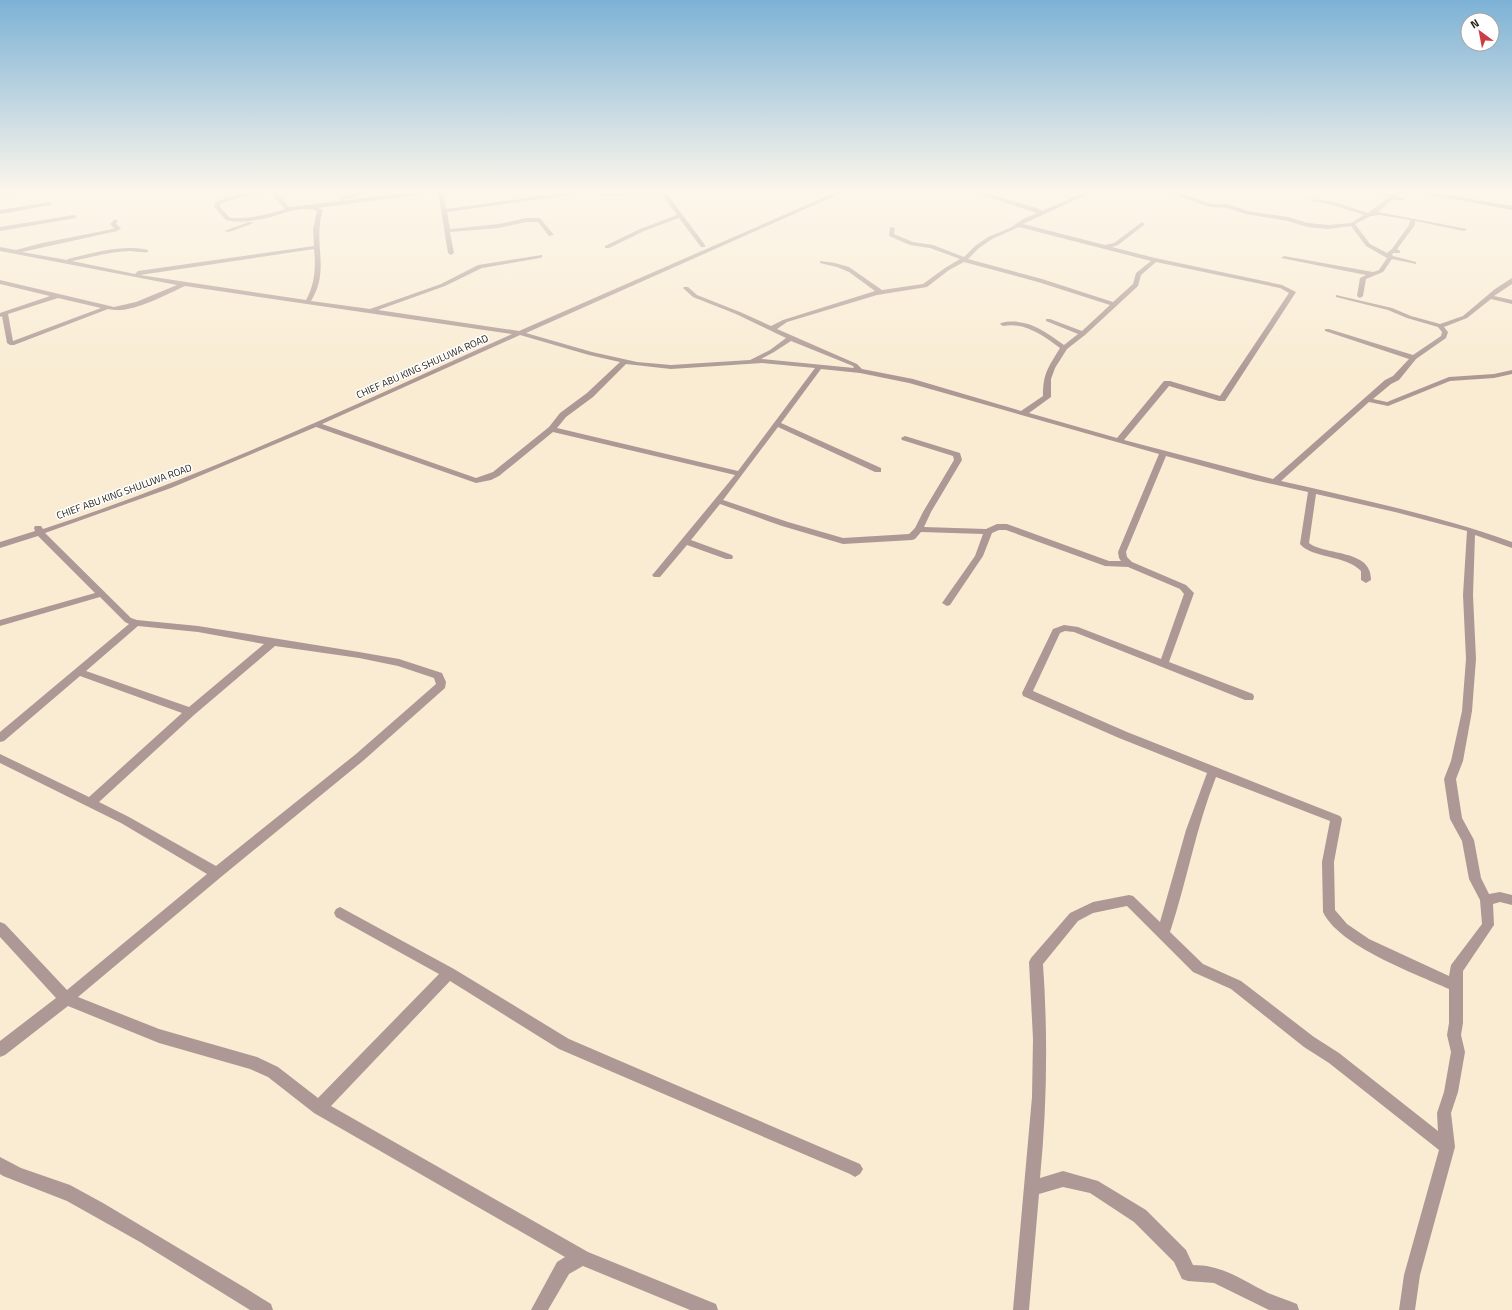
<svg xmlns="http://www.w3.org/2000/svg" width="1512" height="1310" font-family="'Titillium Web',sans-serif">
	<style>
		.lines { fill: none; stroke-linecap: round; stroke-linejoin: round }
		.minor { fill: #ad9895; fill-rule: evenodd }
		.labels { text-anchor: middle; stroke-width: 3; stroke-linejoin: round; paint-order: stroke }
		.far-street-label { font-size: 10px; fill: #211d13; stroke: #fff }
	</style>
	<rect width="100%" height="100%" fill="#f9ecd3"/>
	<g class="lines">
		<g class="minor">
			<polygon points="14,190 26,190 0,196 0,192"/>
			<path d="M262,190H274L289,207L431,190H446L443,192L446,209L577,191V193L575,194L447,212L450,229L499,224L526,218H540L554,235L549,236L538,222H526L499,228L450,232L454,253L451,255L448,253L438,192L318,208L323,210C312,243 331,269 311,301L370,309L441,284L478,265L542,255V257L540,258L482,268L445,286L378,310L519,331L841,190H848L526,333L592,352L637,362L671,365L750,360L770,350L786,338L736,314L693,297L683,288L684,287H688L697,295L740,312L771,326L783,320L875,291L849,272L837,267L820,263V261L835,263L849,267L882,290L923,284L945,268L960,259L930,248L910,245L889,236L890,227L895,228L894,234L913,242L933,245L964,257L975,246L988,237L1010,228L1023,219L1037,213L966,190H974L1037,208L1042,211L1090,190H1097L1023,224L1105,245L1114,243L1142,222L1144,223V225L1118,245L1112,247L1155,258L1282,285L1296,292L1225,401H1219L1169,386L1124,440L1273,479L1385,380L1393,376L1409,359L1325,331V329H1329L1413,355L1441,336L1442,332L1438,327L1407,318L1388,310L1336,297V295L1392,308L1411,316L1440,324L1463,316L1495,289L1512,278V284L1494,296L1512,300V304L1491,299L1467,318L1444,327L1448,332L1446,338L1416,359L1399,380L1391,384L1373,399L1387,402L1449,377L1494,374L1512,370V374L1494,378L1450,381L1388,406L1369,402L1281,481C1359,499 1437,515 1512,542V548L1475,535L1473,595L1476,659L1472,711L1463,761L1456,779L1462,818L1474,840L1481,878L1489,894L1500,892L1512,895V905L1500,902L1493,904L1494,925L1463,971V1023L1461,1035L1465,1052L1458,1092L1451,1113L1455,1147L1420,1275L1415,1310H1399L1404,1275L1439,1150L1329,1063L1304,1047L1231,989L1193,972L1127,906L1093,913L1078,921L1043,964C1048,1036 1047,1107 1040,1178L1063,1171L1098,1181L1146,1210L1186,1250L1193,1265C1223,1265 1242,1280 1268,1293C1277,1297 1287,1300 1297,1304L1299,1310H1269L1214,1283L1188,1281L1182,1279L1174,1262L1134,1222L1090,1193L1063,1187L1039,1194L1029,1310H1013L1032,1097L1033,1039L1029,962L1031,958L1070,913L1093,902L1129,895L1133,896L1160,922L1186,830L1207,773L1119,738L1023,696L1022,693L1053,629L1064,625L1078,627L1161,659L1184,594L1180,589L1128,567L1105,566L1006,530H999L992,533L983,556L950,605L947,606L942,603L975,556L983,534L921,532L915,539L912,540L843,544L782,526L720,504L691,540L732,555L733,557L732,559H726L687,545L660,577H654L652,575L654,573L735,475L553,432L499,476L491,480L476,483L316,427L171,488L45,533L131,618L137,620L198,626L359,652L399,659L442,673L446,682L445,688L364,760L221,877L78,997L159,1029L257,1057L278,1067L318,1098L439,974L336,917L334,913L336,909L340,907L454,969L569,1039L860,1164L863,1169L860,1174L855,1177L850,1174L559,1049L450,981L331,1106L588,1252L716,1304L718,1310H690L583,1266L569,1274L548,1310H531L557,1262L565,1257L314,1113L268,1077L250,1069L159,1043L68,1006L5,1055L0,1057V1041L56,998L0,937V922L5,924L67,990L207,874L121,823L0,763V754L89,797L182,713L80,676L4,741L0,742V732L129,624L125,622L100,597L0,626V620L95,593L38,536L0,548V542L35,531L34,528L35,526H41L43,529C204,477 358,403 512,334L185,286C165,295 130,315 108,309L14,345H10L7,343L2,316L0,317V313L50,296L0,284V280L114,307L136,302L177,285L0,251V247L16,250L42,243L113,229L114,228L110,224L115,219L118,221L116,224L121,228L117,231L22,252L67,260L68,259C93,253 122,244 148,250V252C142,253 135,251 129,251C110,252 91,257 72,261L135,274L138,271L314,246L313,229L317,211C300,205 284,214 267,218C254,221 240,223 226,220L214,207L215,202L237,195ZM270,192L285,209C267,215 249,219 230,218L220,207V204L240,197ZM1019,227L1151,261L1136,273L1133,284L1113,302L1042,279L968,259L979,248L992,239ZM314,249C316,267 315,284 306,300L140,275ZM964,262L1038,282L1110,305L1082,331L1050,319H1046V321L1078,334L1064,345C1045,331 1026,317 1001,323L1000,324L1003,326C1026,322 1043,336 1060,348C1048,368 1043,373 1043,396L1021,411L913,379L862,369L857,364L777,329L787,322L877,295L927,287L949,270ZM1156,262L1280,288L1289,293L1220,396L1170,381H1164L1117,438L1029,413L1051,397V379L1055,368L1067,349L1085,335L1138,286L1141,275ZM58,298L101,308L13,341L8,314ZM520,335L589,355L620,362L587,393L560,413L549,427L493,472L476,478L322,424ZM791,341L853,366L854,368L761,359L774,352ZM762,363L815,368L738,471L557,428L566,417L593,397L626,364L671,369ZM821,369L860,373L909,383L1159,454L1118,552L1119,558L1121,561H1109L1007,524H997L986,529L924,527L931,512L962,460L960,453L905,436L901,438L902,440L953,456L954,460L923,512L915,528L909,534L843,538L788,522L723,500L778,427L875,472H881V468L781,423ZM1166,456L1254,480L1308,492L1300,544C1311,558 1346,555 1361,571V580L1366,583L1371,580C1372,549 1326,556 1309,543L1316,494L1395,512L1467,531L1463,595L1466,659L1462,711L1451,761L1444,779L1450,819L1462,841L1469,879L1480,900L1482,924L1451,965L1449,976L1369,939L1347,924L1335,910L1334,862L1342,819L1340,816L1127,732L1033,691L1060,633L1065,631L1074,632L1245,700H1253L1254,697L1253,694L1169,662L1194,593L1186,585L1132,562L1127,557L1126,552ZM138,626L198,632L264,644L189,707L86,671ZM275,646L359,658L398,666L434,678L436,684L356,754L216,866L129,817L99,802L194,715ZM1216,777L1330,821L1322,862L1323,912C1339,946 1414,973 1449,989V1023L1447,1035L1451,1052L1444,1092L1437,1113L1438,1131L1339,1053L1314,1037L1241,981L1203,964L1170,932C1187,881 1196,827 1216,777Z"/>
			<polygon points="370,190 380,190 341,200 338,198"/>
			<polygon points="664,190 705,245 705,247 701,247 679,218 644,231 609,248 605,248 605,246 640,229 677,215 661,194 603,196 601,195 601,193"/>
			<polygon points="886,190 893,190 890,192"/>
			<path d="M1163,190H1171L1212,204H1228L1247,211L1288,217L1308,223L1328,225L1351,223L1364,215L1330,204L1311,201V199L1331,201L1368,213L1389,197L1367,190H1375L1392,195L1398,190H1404L1396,196L1405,199V201L1393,199L1378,212L1467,229L1464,231L1415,221V225L1397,249L1400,251V253H1394L1392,254L1393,256L1416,262V264L1392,259L1383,272L1366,279L1363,296L1360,298L1357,296L1360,278L1366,275L1281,258L1284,256L1373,272L1379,270L1387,258L1366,246L1351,226L1328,229L1308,227L1287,221L1246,214L1228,208L1209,207ZM1380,215L1410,220L1409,225L1392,249L1387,253L1370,244L1355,224L1371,216Z"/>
			<polygon points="1404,190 1416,190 1512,206 1512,210"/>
			<polygon points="49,202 52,204 51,205 0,214 0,210"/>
			<polygon points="74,215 77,217 76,218 0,231 0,227"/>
			<polygon points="249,222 254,223 229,232 224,231"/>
			<polygon points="0,1157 21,1168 70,1185 103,1203 247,1289 271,1304 273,1310 250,1310 140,1242 67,1201 3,1176 0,1174"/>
		</g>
	</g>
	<linearGradient id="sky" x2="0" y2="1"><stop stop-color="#7db2d6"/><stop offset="0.51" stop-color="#fcf6eb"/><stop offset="1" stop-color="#fcf6eb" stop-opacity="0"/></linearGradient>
	<rect width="1512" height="373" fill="url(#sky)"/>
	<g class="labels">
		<g class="far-street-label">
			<text transform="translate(422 366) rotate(-24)" y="4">CHIEF ABU KING SHULUWA ROAD</text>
			<text transform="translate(124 491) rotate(-20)" y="4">CHIEF ABU KING SHULUWA ROAD</text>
		</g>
	</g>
	<g transform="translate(1480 32) rotate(328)"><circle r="19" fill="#ffffff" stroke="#a6a5a1"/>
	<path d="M0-3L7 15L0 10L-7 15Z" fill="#cc3c44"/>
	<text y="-6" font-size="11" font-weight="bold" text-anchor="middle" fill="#211d13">N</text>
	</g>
</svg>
